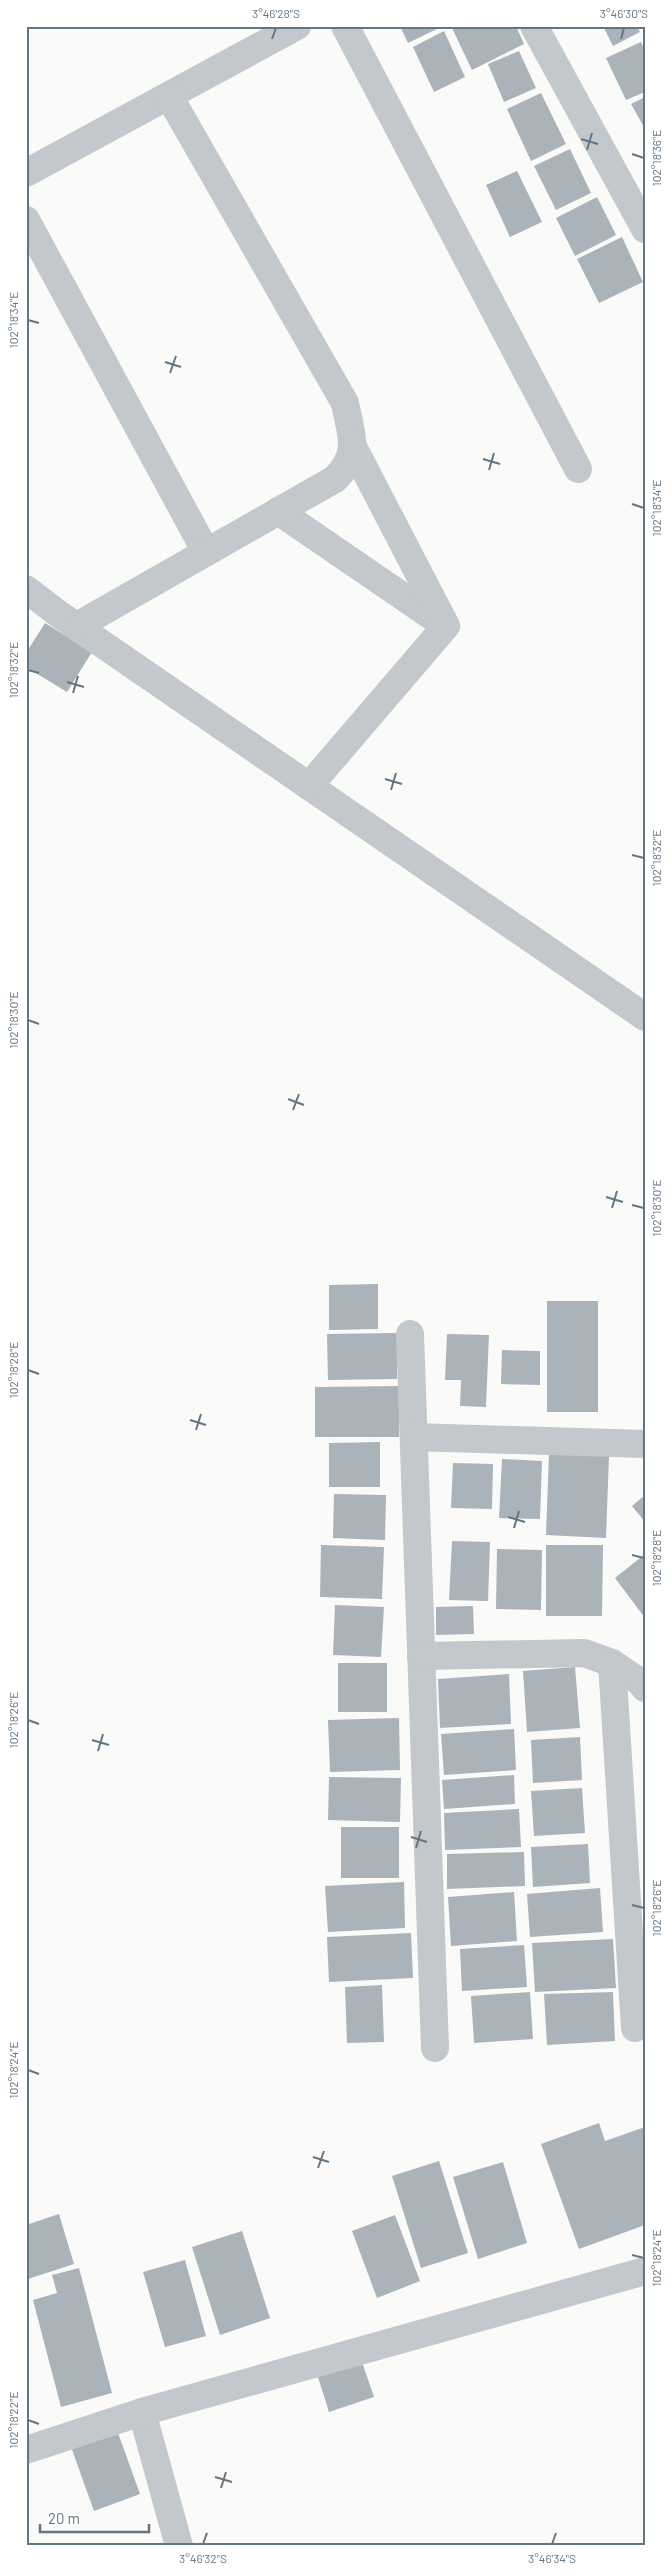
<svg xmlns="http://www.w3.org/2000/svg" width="671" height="2572" font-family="Barlow,sans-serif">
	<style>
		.building { fill: #aab3b9 }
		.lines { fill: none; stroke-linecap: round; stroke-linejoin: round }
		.minor { stroke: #c3c8cc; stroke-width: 28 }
		.ticks { fill: none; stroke: #657683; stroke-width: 2 }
		.neatline { fill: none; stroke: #657683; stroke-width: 2 }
		.ticks-label { font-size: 12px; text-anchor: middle; fill: #657683 }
	</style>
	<rect width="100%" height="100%" fill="#fafaf8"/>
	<g class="building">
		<polygon points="400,26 443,26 408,43"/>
		<polygon points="451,26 516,26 524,44 472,70"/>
		<polygon points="603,26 637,26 640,32 613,46"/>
		<polygon points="444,31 465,77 434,92 413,47"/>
		<polygon points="641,42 645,51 645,92 626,100 606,58"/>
		<polygon points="519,51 536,88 504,102 488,64"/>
		<polygon points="541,93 566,144 531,161 507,109"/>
		<polygon points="645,97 645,129 631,104"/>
		<polygon points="570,149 591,193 556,210 534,166"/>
		<polygon points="517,171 542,222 510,237 486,185"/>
		<polygon points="597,197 616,235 575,256 556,218"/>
		<polygon points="622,237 643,282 599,303 577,259"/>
		<polygon points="45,623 92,652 67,692 26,667 26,653"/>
		<polygon points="378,1284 378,1329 329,1330 329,1285"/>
		<rect x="547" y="1301" width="51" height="111"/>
		<polygon points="397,1333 397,1379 328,1380 327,1334"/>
		<polygon points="447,1334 489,1335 486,1407 460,1406 461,1380 445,1380"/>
		<polygon points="502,1350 540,1351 540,1385 501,1384"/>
		<polygon points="399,1386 399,1437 315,1437 315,1387"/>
		<polygon points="380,1442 380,1487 329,1487 329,1443"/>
		<polygon points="549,1454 609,1456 606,1538 546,1535"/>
		<polygon points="502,1459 542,1461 540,1519 499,1518"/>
		<polygon points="453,1463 493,1464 492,1509 451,1508"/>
		<polygon points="334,1494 386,1495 385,1540 333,1538"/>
		<polygon points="645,1495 645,1522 632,1506"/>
		<polygon points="452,1541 490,1542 488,1601 449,1600"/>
		<polygon points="321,1545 384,1547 382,1599 320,1597"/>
		<polygon points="546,1545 603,1545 602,1616 546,1616"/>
		<polygon points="497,1549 542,1550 541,1610 496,1609"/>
		<polygon points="645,1554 645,1618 615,1578"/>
		<polygon points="335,1605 384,1607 381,1657 333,1655"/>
		<polygon points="473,1606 474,1634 436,1635 436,1607"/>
		<rect x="338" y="1663" width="49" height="49"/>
		<polygon points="575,1667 580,1728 527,1732 523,1671"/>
		<polygon points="509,1674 511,1724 440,1728 438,1679"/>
		<polygon points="399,1718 400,1770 330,1772 328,1720"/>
		<polygon points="514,1729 516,1770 444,1775 441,1734"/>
		<polygon points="580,1737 582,1780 533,1783 531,1740"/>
		<polygon points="514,1775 515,1804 444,1809 442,1780"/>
		<polygon points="329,1777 401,1778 400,1822 328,1820"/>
		<polygon points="582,1788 585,1833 534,1836 531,1791"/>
		<polygon points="519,1809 521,1847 445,1850 444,1813"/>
		<rect x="341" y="1827" width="58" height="51"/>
		<polygon points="588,1844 590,1883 533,1887 531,1847"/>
		<polygon points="524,1852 525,1886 447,1889 447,1854"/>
		<polygon points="404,1882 405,1928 328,1932 325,1886"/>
		<polygon points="600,1888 603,1932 530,1937 527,1894"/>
		<polygon points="514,1892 517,1941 451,1946 448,1897"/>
		<polygon points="411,1933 413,1978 329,1982 327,1937"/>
		<polygon points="613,1939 616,1988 535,1992 532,1943"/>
		<polygon points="524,1945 527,1987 462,1991 460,1949"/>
		<polygon points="382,1985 384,2042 347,2043 345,1987"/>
		<polygon points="530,1992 533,2039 474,2043 471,1996"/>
		<polygon points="613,1992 615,2041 547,2045 544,1994"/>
		<polygon points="599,2123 605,2141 645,2127 645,2225 579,2249 541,2144"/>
		<polygon points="439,2161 468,2253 421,2268 392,2176"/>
		<polygon points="503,2162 527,2243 478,2259 453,2177"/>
		<polygon points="59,2214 74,2264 28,2279 26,2225"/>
		<polygon points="395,2215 420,2281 377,2298 352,2231"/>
		<polygon points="242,2231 270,2318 220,2335 192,2247"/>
		<polygon points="185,2260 206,2336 165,2347 143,2272"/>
		<polygon points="79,2268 112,2393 61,2407 33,2300 57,2293 52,2275"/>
		<polygon points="362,2362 374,2397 329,2412 318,2377"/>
		<polygon points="117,2430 140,2494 94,2511 71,2447"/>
	</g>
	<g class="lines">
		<g class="minor">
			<polyline points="345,26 578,469"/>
			<polyline points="534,26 645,229"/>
			<polyline points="26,173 297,26"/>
			<polyline points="26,220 206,552"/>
			<polyline points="278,511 443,624"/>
			<polyline points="26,589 60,615 645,1017"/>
			<path d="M77,626L335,479C361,453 351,435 345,403L169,96"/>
			<polyline points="309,786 446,626 352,445"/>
			<polyline points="410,1334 435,2048"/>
			<polyline points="414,1437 645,1444"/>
			<polyline points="421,1656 584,1653 612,1663 640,1682 645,1688"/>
			<polyline points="612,1663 635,2028"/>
			<polyline points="142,2412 179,2546"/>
			<polyline points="26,2450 142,2412 645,2271"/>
		</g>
	</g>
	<path class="ticks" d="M272,39L276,28M621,39L624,28M581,139L598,144M587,150L592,133M632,154L644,158M28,320L39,323M165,362L181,367M170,373L176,356M483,459L500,464M489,470L494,453M632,504L644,508M28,670L39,673M67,682L84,687M73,693L78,676M385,779L402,784M391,790L396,773M632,855L644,858M28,1020L39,1024M288,1099L304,1105M293,1110L299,1094M606,1197L623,1202M632,1205L644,1208M612,1208L617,1191M28,1370L39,1374M190,1420L206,1425M196,1430L201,1414M508,1517L525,1522M514,1528L519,1511M632,1555L644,1558M28,1720L39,1724M92,1740L109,1745M98,1751L103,1734M411,1837L427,1842M416,1848L421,1831M632,1905L644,1908M28,2070L39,2074M313,2157L329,2162M318,2168L324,2151M632,2255L644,2258M28,2420L39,2424M215,2477L232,2482M221,2488L226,2472M203,2544L207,2533M552,2544L556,2533"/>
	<rect width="671" height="2572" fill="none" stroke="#ffffff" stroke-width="55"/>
	<path d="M40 2524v8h109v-8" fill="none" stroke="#657683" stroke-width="2.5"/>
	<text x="48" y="2524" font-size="15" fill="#657683" stroke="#ffffff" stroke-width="4" paint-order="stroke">20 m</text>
	<rect x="28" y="28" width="616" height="2516" class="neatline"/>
	<g class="ticks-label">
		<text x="276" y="18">3°46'28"S</text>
		<text x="624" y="18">3°46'30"S</text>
		<text transform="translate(657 158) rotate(-90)" y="4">102°18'36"E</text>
		<text transform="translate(14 320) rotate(-90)" y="4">102°18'34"E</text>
		<text transform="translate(657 508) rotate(-90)" y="4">102°18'34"E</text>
		<text transform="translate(14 670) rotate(-90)" y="4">102°18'32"E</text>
		<text transform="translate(657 858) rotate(-90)" y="4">102°18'32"E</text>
		<text transform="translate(14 1020) rotate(-90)" y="4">102°18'30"E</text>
		<text transform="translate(657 1208) rotate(-90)" y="4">102°18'30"E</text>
		<text transform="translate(14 1370) rotate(-90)" y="4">102°18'28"E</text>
		<text transform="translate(657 1558) rotate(-90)" y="4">102°18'28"E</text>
		<text transform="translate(14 1720) rotate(-90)" y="4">102°18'26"E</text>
		<text transform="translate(657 1908) rotate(-90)" y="4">102°18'26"E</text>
		<text transform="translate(14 2070) rotate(-90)" y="4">102°18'24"E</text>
		<text transform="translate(657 2258) rotate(-90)" y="4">102°18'24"E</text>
		<text transform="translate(14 2420) rotate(-90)" y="4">102°18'22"E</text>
		<text x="203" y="2563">3°46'32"S</text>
		<text x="552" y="2563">3°46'34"S</text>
	</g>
</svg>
